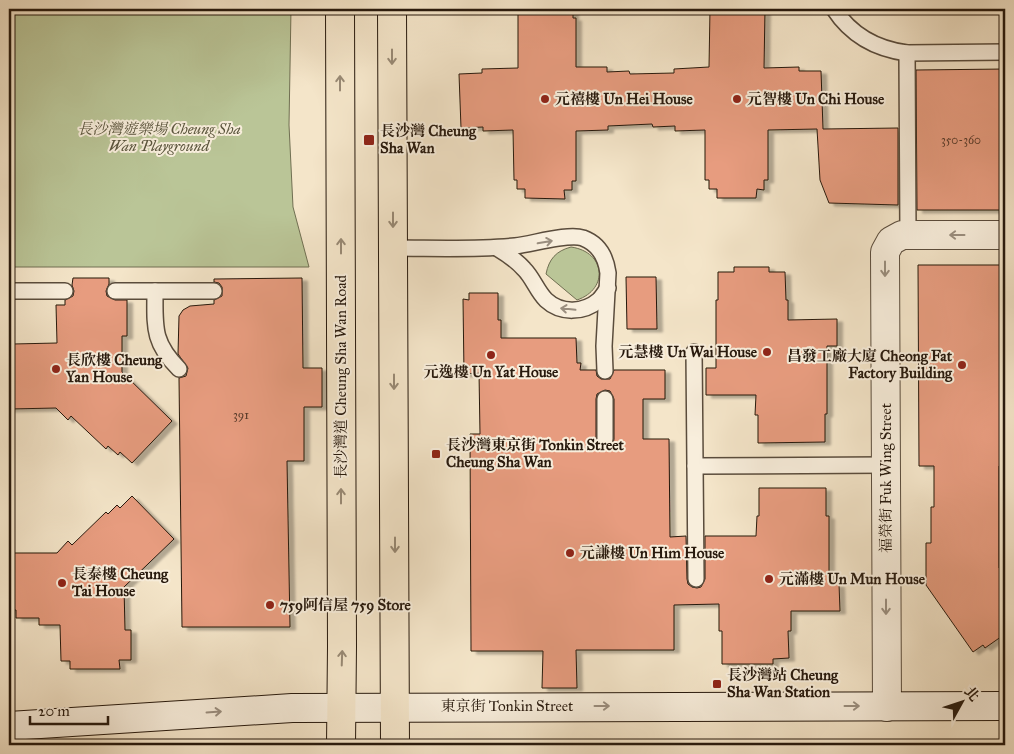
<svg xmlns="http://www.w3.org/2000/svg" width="1014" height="754" font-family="'IM FELL Great Primer','Noto Serif TC',serif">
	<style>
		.green { fill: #bac597; stroke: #706f52 }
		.building { fill: #e79c7f; stroke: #27190d; fill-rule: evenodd; filter: url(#shadow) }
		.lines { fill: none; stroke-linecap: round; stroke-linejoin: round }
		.service-casing { stroke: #5a4c3c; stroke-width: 18 }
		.minor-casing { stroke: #5a4c3c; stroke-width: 30 }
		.secondary-casing { stroke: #27190d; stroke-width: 30 }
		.primary-casing { stroke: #27190d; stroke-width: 30 }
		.service { stroke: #f8eedc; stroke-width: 15 }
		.minor { stroke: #f8eedc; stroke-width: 28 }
		.secondary { stroke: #f8eedc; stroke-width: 28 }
		.primary { stroke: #f4e5c9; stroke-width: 28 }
		.oneway { stroke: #988974 }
		.oneway2 { stroke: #9a8e7f }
		.poi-dot { fill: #8f2418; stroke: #f8eedc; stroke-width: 2 }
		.labels { text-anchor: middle; stroke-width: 4; stroke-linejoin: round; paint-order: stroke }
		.number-label { font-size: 12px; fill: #573a2a }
		.poi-label { font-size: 15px; font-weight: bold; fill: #27190d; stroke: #f8eedc; text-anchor: start }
		.park-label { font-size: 15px; font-style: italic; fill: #5a553d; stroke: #f8eedc }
		.street-label { font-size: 15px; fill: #27190d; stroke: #f8eedc }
	</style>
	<defs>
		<filter id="shadow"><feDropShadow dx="5.5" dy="3" stdDeviation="1" flood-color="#0004"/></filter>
	</defs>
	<rect width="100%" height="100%" fill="#f4e5c9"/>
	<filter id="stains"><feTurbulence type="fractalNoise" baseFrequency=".004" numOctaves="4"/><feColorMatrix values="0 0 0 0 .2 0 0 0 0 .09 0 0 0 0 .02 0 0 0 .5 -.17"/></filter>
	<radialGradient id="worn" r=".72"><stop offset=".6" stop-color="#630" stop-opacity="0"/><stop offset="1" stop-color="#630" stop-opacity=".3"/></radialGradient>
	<g class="green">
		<polygon points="9,9 291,9 289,125 293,207 309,267 9,267"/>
		<path d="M571,247C606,252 609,289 577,300L546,274C549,259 556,251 571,247Z"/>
	</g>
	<g class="building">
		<polygon points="518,9 573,9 573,18 576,18 576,67 607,67 607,72 629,71 630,74 674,73 674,69 709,67 710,9 765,9 764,68 799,67 799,71 821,71 823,129 898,128 898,205 829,203 820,180 817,129 768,130 768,180 764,180 764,190 757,189 756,198 717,198 717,189 709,189 709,180 705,180 705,130 675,131 675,126 653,127 652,124 608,126 608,130 576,131 576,181 572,181 572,190 564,190 565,199 525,198 525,189 517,189 517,180 514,180 513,130 483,131 483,127 461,128 459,74 482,73 482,69 518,68"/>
		<polygon points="1005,69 1005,210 917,210 916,70"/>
		<polygon points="918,265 1005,265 1005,466 999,466 999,568 1005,568 1005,634 985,648 983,645 973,652 926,585 926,543 931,543 931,507 934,507 934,466 919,466"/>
		<polygon points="734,267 769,267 769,272 785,272 786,300 788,300 788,320 837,319 837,346 827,346 827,414 825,414 825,442 758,443 758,415 755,415 756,395 706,395 706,368 716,368 716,300 718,300 718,272 734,272"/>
		<polygon points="626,277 656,277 657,329 627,329"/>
		<polygon points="73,278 109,278 109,284 106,291 107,296 115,300 127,300 127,336 122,336 122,372 172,421 132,463 120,452 118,455 108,446 106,449 71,416 68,420 56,408 9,409 9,352 13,352 13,344 57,343 56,305 65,305 65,300 73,296 74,291 72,285"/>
		<polygon points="302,278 303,368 322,368 322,407 304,407 304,461 287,461 290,627 182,627 179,378 186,376 188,368 178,354 179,316 183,310 190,306 214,304 214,300 222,296 222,287 219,283 214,282 214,279"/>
		<path d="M469,293H498V320H501V338H576L577,363H581L580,370H596L597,376L601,379H610L614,370H665V399H643V439H669L670,537L686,536L687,579L688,584L692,587L697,588L701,587L705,579V536H756L757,516H759V488H826V516H829V584H839L840,611H791V631H788L789,658L773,659V664H722V631H719V604L674,605V650H576L577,688H542L543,651H471L470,434H480L479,373L464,374L463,299L469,300ZM605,390L610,391L614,399V439L613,444L605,448L600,447L596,439V399L597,394Z"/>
		<polygon points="132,496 174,539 124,587 125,630 131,630 131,660 119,660 120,669 70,669 70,661 61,661 60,625 39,625 39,618 16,618 16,610 10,610 9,553 57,553 68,541 72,545 106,512 108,514 117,505 120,508"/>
	</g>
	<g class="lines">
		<defs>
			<g id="service">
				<path d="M834,9C851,35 876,49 907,53L1005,52"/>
				<polyline points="907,53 908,235"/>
				<path d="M393,248C434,248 475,250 515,246C533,244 568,233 583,238C599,244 606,258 608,273L604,346L605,371"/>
				<path d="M497,248C507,254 516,260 524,269C533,278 537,291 546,300C561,314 584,313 599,300C602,297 605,292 608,288"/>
				<polyline points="9,291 65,291"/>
				<polyline points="115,291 214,291"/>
				<path d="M155,291C155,326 152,342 179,369"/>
				<polyline points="694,352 696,579"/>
				<polyline points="605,439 605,399"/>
				<polyline points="695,466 886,465"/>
			</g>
			<polyline id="minor" points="887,707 885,252 891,241 902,235 1005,235"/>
			<polyline id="secondary" points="9,726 292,708 1005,706"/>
			<g id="primary">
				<polyline points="340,9 342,646 341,745"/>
				<polyline points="392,9 395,745"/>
			</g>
		</defs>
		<use href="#service" class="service-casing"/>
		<use href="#minor" class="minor-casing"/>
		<use href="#secondary" class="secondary-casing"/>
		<use href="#primary" class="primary-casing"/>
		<use href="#service" class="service"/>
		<use href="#minor" class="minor"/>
		<use href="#secondary" class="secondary"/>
		<use href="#primary" class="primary"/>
	</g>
	<defs><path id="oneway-shaft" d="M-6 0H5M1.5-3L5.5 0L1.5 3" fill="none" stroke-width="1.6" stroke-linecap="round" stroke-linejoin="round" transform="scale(1.25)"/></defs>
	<g class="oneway">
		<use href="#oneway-shaft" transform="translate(392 57) rotate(90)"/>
		<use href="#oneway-shaft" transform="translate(340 83) rotate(-90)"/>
		<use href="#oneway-shaft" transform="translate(393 220) rotate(90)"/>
		<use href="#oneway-shaft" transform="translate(341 246) rotate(-90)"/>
		<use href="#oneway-shaft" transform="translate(394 382) rotate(90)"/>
		<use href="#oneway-shaft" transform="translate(341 496) rotate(-90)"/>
		<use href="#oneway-shaft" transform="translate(395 545) rotate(90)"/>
		<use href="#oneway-shaft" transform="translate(342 658) rotate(-88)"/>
	</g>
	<g class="oneway2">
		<use href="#oneway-shaft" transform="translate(957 235) rotate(180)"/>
		<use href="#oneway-shaft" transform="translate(545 242) rotate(-10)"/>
		<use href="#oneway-shaft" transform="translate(885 269) rotate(90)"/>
		<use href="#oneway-shaft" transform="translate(568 309) rotate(-174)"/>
		<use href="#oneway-shaft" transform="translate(886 607) rotate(90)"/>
		<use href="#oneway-shaft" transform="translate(602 706)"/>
		<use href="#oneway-shaft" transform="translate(852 706)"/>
		<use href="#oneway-shaft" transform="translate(214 712) rotate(-4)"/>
	</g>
	<g class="poi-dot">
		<circle cx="545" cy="99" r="5"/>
		<circle cx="737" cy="99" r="5"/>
		<rect x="363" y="134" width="12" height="12" rx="2.5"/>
		<circle cx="767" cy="352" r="5"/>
		<circle cx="491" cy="355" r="5"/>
		<circle cx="962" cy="365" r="5"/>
		<circle cx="56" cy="369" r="5"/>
		<rect x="431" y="449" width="10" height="10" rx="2.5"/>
		<circle cx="570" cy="553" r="5"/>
		<circle cx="769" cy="579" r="5"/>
		<circle cx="62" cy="583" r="5"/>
		<circle cx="270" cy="605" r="5"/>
		<rect x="712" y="679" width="10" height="10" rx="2.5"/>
	</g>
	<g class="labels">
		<g class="number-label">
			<text x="961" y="144">350-360</text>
			<text x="241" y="419">391</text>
		</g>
		<g class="poi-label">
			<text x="555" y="104">元禧樓 Un Hei House</text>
			<text x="747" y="104">元智樓 Un Chi House</text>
			<text x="380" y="136">長沙灣 Cheung<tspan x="380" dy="17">Sha Wan</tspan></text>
			<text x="757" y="357" text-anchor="end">元慧樓 Un Wai House</text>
			<text x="952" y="361" text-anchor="end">昌發工廠大廈 Cheong Fat<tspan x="952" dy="17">Factory Building</tspan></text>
			<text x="66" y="365">長欣樓 Cheung<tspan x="66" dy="17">Yan House</tspan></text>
			<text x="491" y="377" text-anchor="middle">元逸樓 Un Yat House</text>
			<text x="446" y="450">長沙灣東京街 Tonkin Street<tspan x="446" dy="17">Cheung Sha Wan</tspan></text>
			<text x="580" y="558">元謙樓 Un Him House</text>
			<text x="72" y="579">長泰樓 Cheung<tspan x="72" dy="17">Tai House</tspan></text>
			<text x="779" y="584">元滿樓 Un Mun House</text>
			<text x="280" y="610">759阿信屋 759 Store</text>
			<text x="727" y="680">長沙灣站 Cheung<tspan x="727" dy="17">Sha Wan Station</tspan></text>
		</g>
		<g class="park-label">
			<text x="159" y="134">長沙灣遊樂場 Cheung Sha<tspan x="159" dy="17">Wan Playground</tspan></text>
		</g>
		<g class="street-label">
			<text transform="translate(341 377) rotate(-90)" y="5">長沙灣道 Cheung Sha Wan Road</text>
			<text transform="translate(886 478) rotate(-90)" y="5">福榮街 Fuk Wing Street</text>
			<text x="507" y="711">東京街 Tonkin Street</text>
		</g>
	</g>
	<rect width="1014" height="754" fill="none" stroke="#f4e5c9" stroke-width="30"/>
	<rect x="10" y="10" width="994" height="734" fill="none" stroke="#27190d" stroke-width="2.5"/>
	<rect x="15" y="15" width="984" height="724" fill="none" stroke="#27190d"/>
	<g transform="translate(962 702) rotate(50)" stroke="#f8eedc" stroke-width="4" paint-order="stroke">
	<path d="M0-4L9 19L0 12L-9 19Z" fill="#27190d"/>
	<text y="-8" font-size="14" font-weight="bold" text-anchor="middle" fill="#27190d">北</text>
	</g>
	<path d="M30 716v8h78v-8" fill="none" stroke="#27190d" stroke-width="2.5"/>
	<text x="38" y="716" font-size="15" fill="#27190d" stroke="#f8eedc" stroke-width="4" paint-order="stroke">20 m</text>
	<rect width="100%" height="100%" filter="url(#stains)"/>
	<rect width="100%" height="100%" fill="url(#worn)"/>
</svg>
